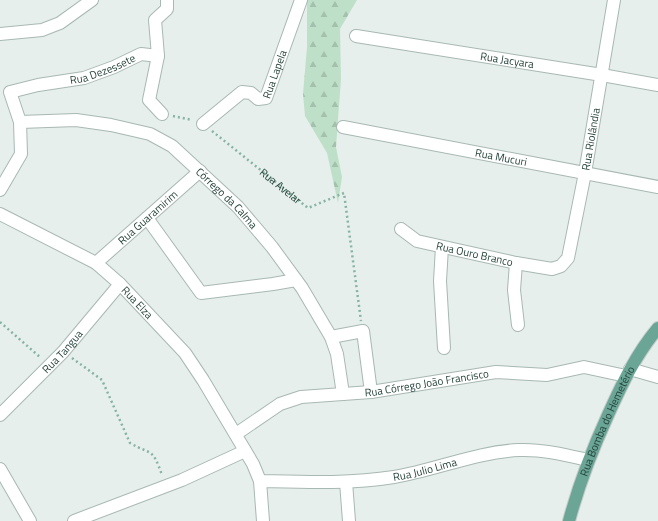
<svg xmlns="http://www.w3.org/2000/svg" width="658" height="521" font-family="'Titillium Web',sans-serif">
	<style>
		.forest { fill: url(#forest-firs) }
		.lines { fill: none; stroke-linecap: round; stroke-linejoin: round }
		.minor-casing { stroke: #a8b8b2; stroke-width: 14 }
		.major-casing { stroke: #c2cac8; stroke-width: 14 }
		.path { stroke: #86b3a5; stroke-width: 2.5; stroke-dasharray: 2 3; stroke-linecap: butt }
		.minor { stroke: #fff; stroke-width: 12 }
		.major { stroke: #6aa596; stroke-width: 12 }
		.labels { text-anchor: middle; stroke-width: 4; stroke-linejoin: round; paint-order: stroke }
		.street-label { font-size: 11px; fill: #24423a; stroke: #f7fbf9 }
	</style>
	<defs>
		<pattern id="forest-firs" width="22" height="20" patternUnits="userSpaceOnUse"><rect width="22" height="20" fill="#bfe0c8"/><path d="M5 1l3.5 6h-7zM16 11l3.5 6h-7z" fill="#a4c1ad"/></pattern>
	</defs>
	<rect width="100%" height="100%" fill="#e6efeb"/>
	<polygon class="forest" points="307,0 357,0 340,29 341,79 336,147 342,177 338,203 327,153 305,116 303,94 307,47"/>
	<g class="lines">
		<defs>
			<g id="minor">
				<polyline points="0,34 42,30 60,23 92,0"/>
				<path id="s2" d="M356,36L602,75L658,85"/>
				<polyline points="162,114 149,100 158,56 155,20 167,9 167,0"/>
				<path id="s3" d="M20,122L76,120L111,125L150,134L172,146L238,207L272,247L302,288L331,337L337,354L343,394"/>
				<path id="s4" d="M203,124L242,92L251,93L258,99L266,98L301,0"/>
				<path id="s5" d="M343,127L658,187"/>
				<path id="s6" d="M0,190L21,154L20,122L10,92L38,85L84,78L114,67L141,54L158,56"/>
				<path id="s7" d="M0,214L96,263L120,284L185,353L203,380L253,464L260,481L263,521"/>
				<polyline points="147,218 201,293 273,284 296,280"/>
				<path id="s8" d="M401,229L417,241L516,263L552,269L561,266L568,258L585,173L614,0"/>
				<polyline points="442,247 440,281 444,348"/>
				<path id="s9" d="M96,263L200,171"/>
				<polyline points="516,263 514,290 518,325"/>
				<polyline points="331,337 363,331 371,392"/>
				<polyline points="630,369 658,377"/>
				<path id="s10" d="M0,415L63,352L120,284"/>
				<path id="s11" d="M236,434L280,404L301,397L371,392L496,372L547,375L584,367L626,376"/>
				<polyline points="0,469 30,521"/>
				<path id="s12" d="M260,481C304,482 349,484 394,477C436,470 476,452 519,450C542,449 566,455 588,460"/>
				<polyline points="346,482 349,521"/>
				<polyline points="74,521 182,480 245,451"/>
			</g>
			<g id="major">
				<path id="s13" d="M569,521C579,484 592,450 608,415C622,384 636,354 658,328"/>
			</g>
		</defs>
		<use href="#minor" class="minor-casing"/>
		<use href="#major" class="major-casing"/>
		<g class="path">
			<polyline points="173,116 192,120"/>
			<path id="s1" d="M212,131L308,208L344,193L361,321"/>
			<polyline points="0,322 41,358"/>
			<path d="M72,358L102,380L130,443C153,456 152,447 162,475"/>
		</g>
		<use href="#minor" class="minor"/>
		<use href="#major" class="major"/>
	</g>
	<g class="labels">
		<g class="street-label">
			<text dy="4" stroke="none"><textPath href="#s2" startOffset="153">Rua Jacyara</textPath></text>
			<text dy="4" stroke="none"><textPath href="#s6" startOffset="201">Rua Dezessete</textPath></text>
			<text dy="4" stroke="none"><textPath href="#s4" startOffset="102">Rua Lapela</textPath></text>
			<text dy="4" stroke="none"><textPath href="#s8" startOffset="299">Rua Riolândia</textPath></text>
			<text dy="4" stroke="none"><textPath href="#s5" startOffset="161">Rua Mucuri</textPath></text>
			<text dy="4" stroke="none"><textPath href="#s1" startOffset="88">Rua Avelar</textPath></text>
			<text dy="4" stroke="none"><textPath href="#s3" startOffset="232">Córrego da Calma</textPath></text>
			<text dy="4" stroke="none"><textPath href="#s9" startOffset="69">Rua Guaramirim</textPath></text>
			<text dy="4" stroke="none"><textPath href="#s8" startOffset="79">Rua Ouro Branco</textPath></text>
			<text dy="4" stroke="none"><textPath href="#s7" startOffset="165">Rua Elza</textPath></text>
			<text dy="4" stroke="none"><textPath href="#s10" startOffset="89">Rua Tangua</textPath></text>
			<text dy="4" stroke="none"><textPath href="#s11" startOffset="202">Rua Córrego João Francisco</textPath></text>
			<text dy="4" stroke="none"><textPath href="#s13" startOffset="107">Rua Bomba do Hemetério</textPath></text>
			<text dy="4" stroke="none"><textPath href="#s12" startOffset="166">Rua Julio Lima</textPath></text>
		</g>
	</g>
</svg>
